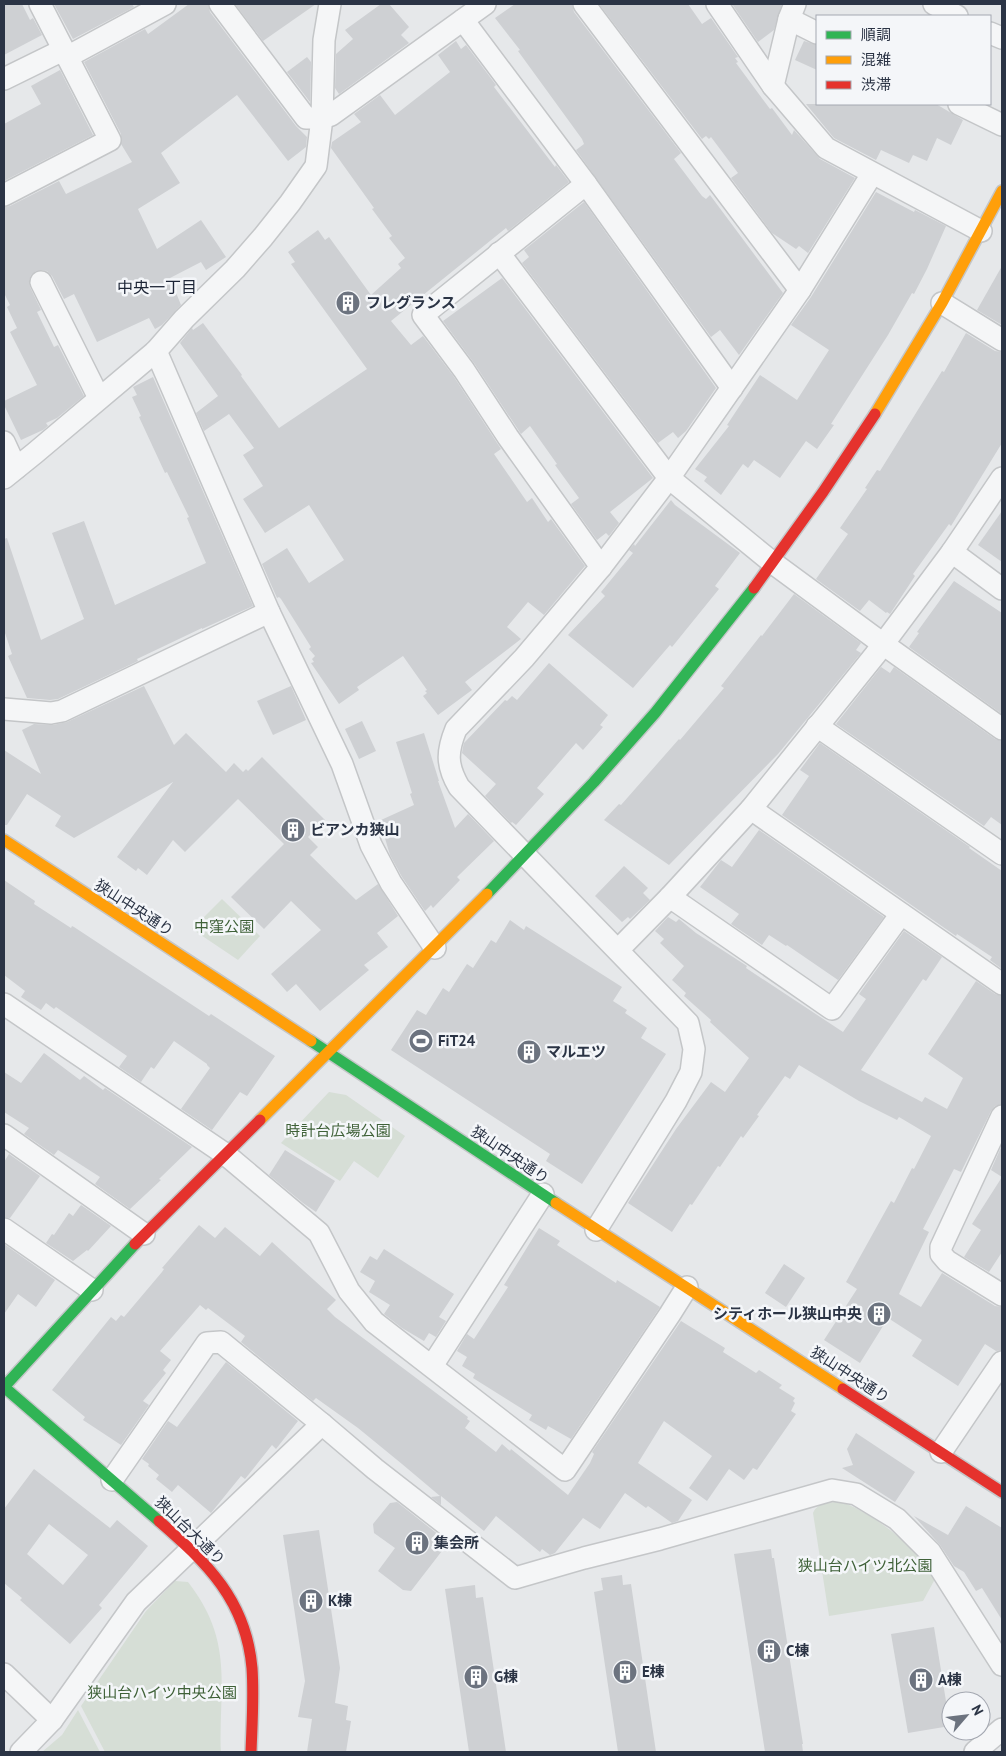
<svg xmlns="http://www.w3.org/2000/svg" width="1006" height="1756" font-family="'PT Sans','Noto Sans JP',sans-serif">
	<style>
		.green { fill: #d6ded6 }
		.building { fill: #ced0d3; fill-rule: evenodd }
		.lines { fill: none; stroke-linecap: round; stroke-linejoin: round }
		.street-casing { stroke: #c4c6c8; stroke-width: 24 }
		.fast-casing { stroke: #c4c6c8; stroke-width: 14 }
		.slow-casing { stroke: #c4c6c8; stroke-width: 14 }
		.jam-casing { stroke: #c4c6c8; stroke-width: 14 }
		.street { stroke: #f5f6f7; stroke-width: 21 }
		.fast { stroke: #30b455; stroke-width: 11 }
		.slow { stroke: #ff9f0a; stroke-width: 11 }
		.jam { stroke: #e5322d; stroke-width: 11 }
		.labels { text-anchor: middle; stroke-width: 5; stroke-linejoin: round; paint-order: stroke }
		.poi-label { font-size: 15px; font-weight: bold; fill: #2b3445; stroke: #f4f6f9; text-anchor: start }
		.street-label { font-size: 15px; fill: #2b3445; stroke: #f4f6f9 }
		.park-label { font-size: 15px; fill: #3f6138; stroke: #f4f6f9 }
		.neighbourhood-label { font-size: 16px; fill: #1d2536; stroke: #f4f6f9 }
	</style>
	<rect width="100%" height="100%" fill="#e6e8ea"/>
	<g class="green">
		<polygon points="222,899 260,936 238,960 192,929"/>
		<polygon points="329,1092 346,1095 405,1136 378,1178 354,1161 340,1181 281,1143"/>
		<path d="M840,1502C850,1504 859,1510 868,1515C899,1534 914,1550 935,1579L923,1601L829,1616L813,1513C818,1502 829,1502 840,1502Z"/>
		<path d="M175,1581L188,1582C234,1641 219,1685 221,1752H105L81,1706L146,1611Z"/>
		<polygon points="78,1710 100,1752 42,1752 62,1735"/>
	</g>
	<g class="building">
		<polygon points="4,4 22,4 30,20 33,18 42,35 4,55"/>
		<polygon points="54,4 132,4 134,7 73,39"/>
		<polygon points="189,4 208,4 210,12 296,126 307,137 306,147 288,161 237,95 161,153 180,183 138,209 157,249 201,220 226,257 206,270 201,262 170,278 181,305 162,325 155,329 149,318 97,342 74,294 64,299 52,276 47,271 42,270 36,271 31,275 29,281 30,287 41,310 37,312 54,347 58,345 84,396 57,418 46,423 48,426 43,430 21,440 4,405 4,401 37,385 10,332 17,328 7,307 10,305 4,293 4,207 10,206 59,181 66,194 132,162 121,144 121,134 84,62 145,29 148,34"/>
		<polygon points="235,4 316,4 263,41"/>
		<polygon points="381,4 389,4 409,27 401,35 409,43 339,94 335,88 336,54 353,39 345,30"/>
		<polygon points="515,4 572,4 574,12 681,153 674,159 702,196 706,199 710,195 783,293 739,355 720,330 711,337 576,150 584,144 582,139 518,51 520,50 495,18"/>
		<polygon points="599,4 688,4 702,24 711,18 738,57 735,58 738,62 736,63 770,109 772,108 792,135 794,130 820,159 855,178 808,253 799,246 796,249 772,233 731,178 738,173 711,137 709,139 706,136 702,139"/>
		<polygon points="732,4 782,4 774,30 758,42"/>
		<polygon points="456,41 461,49 466,45 496,85 494,87 555,167 556,165 569,182 508,231 506,228 391,321 411,345 423,336 454,377 501,449 494,454 527,502 532,498 548,522 551,519 585,566 544,615 528,602 507,627 521,639 465,682 472,690 438,715 423,696 427,693 425,691 427,690 403,656 357,687 359,690 339,704 311,663 314,662 312,659 315,656 309,649 311,647 281,599 279,597 277,598 262,564 287,548 309,583 344,560 309,505 265,533 243,499 263,486 243,455 254,448 229,414 204,431 196,413 218,396 180,343 192,328 193,330 203,323 242,375 241,376 279,428 367,369 291,264 295,262 288,252 318,230 325,240 329,237 371,295 401,268 398,264 405,258 389,238 392,236 372,209 374,208 331,148 332,142 361,122 354,114 380,95 395,115 450,72 438,55"/>
		<polygon points="804,41 817,45 817,70 795,60"/>
		<polygon points="307,57 311,62 310,102 287,72"/>
		<polygon points="60,70 93,135 4,181 4,124 41,104 31,86"/>
		<polygon points="806,104 936,104 963,120 951,145 937,138 927,161 913,155 909,163 881,150 876,160 834,138"/>
		<polygon points="876,192 914,212 915,210 946,226 927,269 914,294 912,293 888,335 831,424 834,425 817,449 806,441 780,478 754,460 748,468 743,464 721,495 704,481 707,477 695,469 729,426 727,425 760,375 797,400 829,350 791,325 811,297"/>
		<polygon points="584,202 716,388 686,431 678,438 673,432 658,443 522,263 529,257 524,250"/>
		<polygon points="1002,266 1002,325 977,310"/>
		<polygon points="502,278 653,478 610,512 619,523 609,536 606,533 597,540 571,504 579,498 555,465 557,464 530,426 521,434 474,363 443,321"/>
		<polygon points="966,333 995,351 1002,352 1002,443 951,526 949,524 913,574 915,576 890,614 887,612 886,613 869,600 860,611 816,579 848,534 840,528 867,489 865,488 877,470 880,471 942,371 944,372"/>
		<polygon points="153,377 253,606 202,629 202,628 137,659 138,661 58,699 50,700 27,698 8,656 12,654 4,630 4,539 7,538 41,640 84,619 52,533 84,521 115,605 206,563 187,518 189,517 167,472 165,473 139,417 141,416 132,397 137,395 133,387"/>
		<polygon points="671,500 675,505 740,553 715,586 719,589 672,647 670,645 633,688 568,635 605,596 601,592 633,553 629,550 634,544 635,546"/>
		<polygon points="1002,511 1002,562 978,545"/>
		<polygon points="954,581 1002,613 1002,714 909,647 919,633 917,632"/>
		<polygon points="794,594 861,643 856,650 861,653 778,754 669,865 604,820 619,804 621,805 679,739 680,740 724,688 721,686 761,635 762,636"/>
		<polygon points="549,663 608,715 600,725 603,727 583,750 576,743 537,788 544,794 516,825 512,822 511,823 485,796 496,784 462,753 463,747 464,743 505,700 507,701 512,696 517,700"/>
		<polygon points="881,667 890,673 894,667 995,739 1002,741 1002,825 991,817 984,826 836,724"/>
		<polygon points="144,686 174,745 186,733 226,772 234,763 243,772 246,769 248,771 262,757 325,820 308,837 318,847 310,855 356,900 378,884 398,916 377,933 388,947 364,965 369,970 320,1011 296,984 287,992 271,974 321,930 291,901 264,929 231,897 284,844 238,799 185,852 173,840 147,875 138,868 136,871 117,857 173,782 74,838 55,826 61,816 27,794 7,825 4,825 4,750 41,774 22,730 34,724 53,725 67,722"/>
		<polygon points="291,686 306,720 273,735 257,701"/>
		<polygon points="362,721 376,751 359,759 345,729"/>
		<polygon points="424,733 439,781 438,781 455,828 468,814 494,841 457,877 460,880 433,908 431,905 425,911 402,877 390,855 384,835 387,834 381,820 414,805 410,794 412,793 396,742"/>
		<polygon points="820,743 970,847 969,848 1002,871 1002,969 990,960 992,957 957,934 956,936 782,815 809,776 800,770"/>
		<polygon points="759,830 884,917 838,980 787,945 786,946 769,935 762,945 731,924 739,914 700,887 721,860 732,867"/>
		<polygon points="624,866 648,888 643,893 650,900 630,919 628,917 622,922 595,896"/>
		<polygon points="4,880 35,901 34,904 71,928 72,926 74,927 209,1016 211,1014 275,1056 247,1096 240,1092 212,1130 181,1109 210,1068 207,1065 207,1064 174,1041 154,1069 151,1067 141,1082 119,1067 127,1056 56,1007 54,1009 46,1003 41,1010 21,997 25,991 4,975"/>
		<polygon points="668,917 676,922 679,919 696,933 747,966 746,968 843,1032 866,999 859,994 904,931 942,957 926,981 923,979 861,1070 922,1102 925,1097 947,1109 963,1078 928,1054 976,981 995,994 1002,996 1002,1104 995,1106 991,1111 961,1172 954,1169 923,1229 929,1232 899,1294 921,1307 942,1273 995,1306 1002,1307 1002,1350 996,1351 985,1344 958,1386 912,1356 922,1340 888,1318 860,1363 824,1340 857,1289 846,1282 891,1201 894,1203 912,1168 914,1169 931,1136 899,1117 897,1120 859,1101 799,1065 790,1079 785,1076 757,1115 759,1116 743,1138 741,1136 720,1167 718,1166 692,1205 690,1204 672,1232 628,1203 676,1129 711,1082 725,1092 749,1058 710,1022 711,1020 684,996 686,993 672,980 684,966 660,943 664,939 655,931"/>
		<polygon points="510,920 524,930 526,926 622,987 613,1001 627,1010 625,1013 647,1028 641,1038 666,1054 582,1184 546,1161 550,1154 391,1050 417,1010 426,1015 443,988 449,992 467,964 473,968 491,940 496,943"/>
		<polygon points="44,1053 80,1080 84,1076 103,1090 105,1088 192,1147 159,1179 161,1180 130,1209 95,1184 100,1177 58,1150 54,1155 24,1134 29,1128 4,1112 4,1072 21,1083"/>
		<polygon points="1002,1145 1002,1252 989,1272 964,1257 981,1230 972,1224 1002,1177 991,1170"/>
		<polygon points="285,1150 335,1181 316,1212 303,1203 269,1175"/>
		<polygon points="9,1154 40,1176 10,1218 4,1217 4,1162"/>
		<polygon points="81,1205 111,1226 88,1251 87,1250 73,1261 46,1243 52,1234 54,1235 69,1213 73,1216"/>
		<polygon points="199,1225 215,1238 225,1227 260,1256 272,1242 336,1300 327,1309 335,1317 468,1417 467,1419 470,1421 465,1428 496,1452 502,1444 510,1451 511,1449 568,1495 590,1463 594,1454 592,1452 681,1321 725,1348 723,1352 756,1373 759,1370 782,1385 779,1388 795,1398 793,1401 795,1403 791,1411 796,1414 757,1470 753,1468 744,1480 729,1469 707,1501 689,1488 712,1456 664,1421 638,1463 692,1500 678,1521 672,1523 648,1506 646,1508 625,1493 600,1529 583,1518 555,1553 550,1555 542,1549 540,1552 496,1516 484,1531 441,1496 441,1505 431,1497 440,1496 402,1464 358,1428 316,1398 313,1401 241,1342 245,1336 208,1308 206,1310 200,1305 160,1351 171,1360 163,1370 166,1373 143,1401 149,1405 121,1445 83,1420 85,1417 52,1390 111,1317 116,1321 121,1315 124,1317 162,1272 164,1269 162,1268"/>
		<polygon points="539,1228 560,1241 557,1245 616,1283 617,1280 660,1307 571,1439 548,1426 546,1430 529,1420 532,1415 473,1378 475,1374 462,1366 467,1357 457,1351 467,1334 474,1339 508,1287 504,1285"/>
		<polygon points="4,1244 55,1280 36,1307 18,1294 4,1314"/>
		<polygon points="384,1249 454,1294 439,1317 446,1321 436,1337 429,1333 424,1341 402,1328 384,1314 390,1305 369,1292 375,1281 360,1272 370,1256 377,1260"/>
		<polygon points="784,1264 805,1278 786,1307 765,1293"/>
		<polygon points="226,1362 298,1421 276,1449 272,1445 245,1479 241,1476 211,1513 178,1485 172,1492 156,1479 159,1475 148,1466 149,1464 142,1459 168,1421 177,1427"/>
		<polygon points="856,1433 915,1472 895,1502 842,1468 853,1465 847,1449"/>
		<path d="M34,1469L110,1528L117,1520L148,1546L99,1605L102,1608L70,1644L20,1600L22,1598L4,1583V1509ZM49,1524L88,1555L63,1585L27,1554Z"/>
		<polygon points="397,1502 444,1539 445,1547 411,1591 403,1590 378,1571 395,1548 374,1533 373,1524 390,1503"/>
		<polygon points="966,1506 1002,1528 1002,1620 982,1588 976,1591 964,1572 954,1566 940,1545 914,1516 948,1535"/>
		<polygon points="319,1530 340,1668 335,1703 348,1706 346,1720 351,1721 346,1752 307,1752 312,1719 298,1717 305,1681 283,1535"/>
		<polygon points="771,1549 772,1558 774,1558 803,1744 802,1744 803,1752 765,1752 734,1554"/>
		<polygon points="622,1575 623,1585 631,1584 656,1752 618,1752 594,1592 603,1590 601,1578"/>
		<polygon points="475,1585 476,1598 483,1597 506,1752 469,1752 445,1589"/>
		<polygon points="934,1627 950,1726 908,1733 891,1634"/>
	</g>
	<g class="lines">
		<defs>
			<g id="street">
				<polyline points="220,4 306,118 322,118 331,115 485,4"/>
				<polyline points="584,4 800,290"/>
				<polyline points="717,4 773,86 826,148 981,231"/>
				<polyline points="934,4 957,16"/>
				<polyline points="789,19 817,33"/>
				<polyline points="463,20 586,184 732,388"/>
				<polyline points="990,33 1002,38"/>
				<polyline points="67,57 165,4"/>
				<polyline points="4,79 63,50"/>
				<polyline points="773,86 789,19 795,4"/>
				<polyline points="959,104 1002,125"/>
				<polyline points="586,184 423,315 464,370 508,437 601,567"/>
				<polyline points="4,195 110,140 40,4"/>
				<polyline points="499,253 669,478 773,563 883,644 1002,729"/>
				<polyline points="41,282 99,398"/>
				<polyline points="942,303 1002,340"/>
				<polyline points="156,351 269,612 342,764 371,845 391,883 435,948"/>
				<polyline points="4,442 16,468"/>
				<polyline points="4,478 35,453 156,351 184,319 235,269 263,237 290,203 316,166 322,118 324,40 330,4"/>
				<polyline points="952,552 1002,589"/>
				<polyline points="4,709 51,713 62,711 269,612"/>
				<polyline points="817,726 1002,854"/>
				<polyline points="751,809 1002,984"/>
				<polyline points="670,897 832,1009 901,914"/>
				<polyline points="618,950 670,897 751,809 875,655 952,552 1002,478"/>
				<polyline points="4,1004 225,1154 319,1233 349,1291 374,1322 565,1470 670,1314 687,1287"/>
				<polyline points="1002,1116 941,1247 941,1254 947,1261 1002,1295"/>
				<polyline points="4,1135 144,1234"/>
				<polyline points="4,1229 92,1290"/>
				<path d="M596,1230L676,1101L691,1072L694,1049L688,1023L459,787C446,765 447,751 456,729L524,658L601,567L669,478L800,290L872,174"/>
				<polyline points="432,1366 543,1194"/>
				<polyline points="941,1452 1002,1362"/>
				<polyline points="112,1480 207,1343 221,1342 322,1424 375,1469 515,1578 584,1558 660,1539 832,1490 856,1494 897,1519 930,1552 1002,1665"/>
				<polyline points="4,1674 52,1720"/>
				<polyline points="21,1752 52,1720 136,1602 322,1424"/>
				<polyline points="975,1752 1002,1729"/>
			</g>
			<g id="fast">
				<polyline points="487,894 594,782 655,713 754,588"/>
				<polyline points="311,1041 556,1203"/>
				<polyline points="135,1244 4,1387 159,1521"/>
			</g>
			<g id="slow">
				<polyline points="875,414 942,303 1002,191"/>
				<polyline points="4,840 311,1041"/>
				<polyline points="260,1120 487,894"/>
				<polyline points="556,1203 843,1389"/>
			</g>
			<g id="jam">
				<polyline points="754,588 823,492 875,414"/>
				<polyline points="135,1244 260,1120"/>
				<polyline points="843,1389 1002,1492"/>
				<path d="M159,1521C207,1563 246,1600 252,1668C254,1696 252,1724 251,1752"/>
			</g>
		</defs>
		<use href="#street" class="street-casing"/>
		<use href="#fast" class="fast-casing"/>
		<use href="#slow" class="slow-casing"/>
		<use href="#jam" class="jam-casing"/>
		<use href="#street" class="street"/>
		<use href="#fast" class="fast"/>
		<use href="#slow" class="slow"/>
		<use href="#jam" class="jam"/>
	</g>
	<defs>
		<symbol id="building-disc" viewBox="-11 -11 22 22"><circle r="9.5" fill="#6c737f" stroke="#f4f6f9"/><path d="M-4-6H4V6H1V3H-1V6H-4ZM-2.5-4.3h1.7v1.8h-1.7ZM.8-4.3h1.7v1.8H.8ZM-2.5-1h1.7V.8h-1.7ZM.8-1h1.7V.8H.8Z" fill="#fff"/></symbol>
		<symbol id="stadium-disc" viewBox="-11 -11 22 22"><circle r="9.5" fill="#6c737f" stroke="#f4f6f9"/><path d="M0-5a6.5 5 0 1 0 0 10a6.5 5 0 1 0 0-10ZM-3.5-1.8h7v3.6h-7Z" fill="#fff"/></symbol>
	</defs>
	<g fill-rule="evenodd">
		<use href="#building-disc" x="334" y="289" width="28" height="28"/>
		<use href="#building-disc" x="279" y="816" width="28" height="28"/>
		<use href="#stadium-disc" x="407" y="1027" width="28" height="28"/>
		<use href="#building-disc" x="515" y="1038" width="28" height="28"/>
		<use href="#building-disc" x="865" y="1300" width="28" height="28"/>
		<use href="#building-disc" x="403" y="1529" width="28" height="28"/>
		<use href="#building-disc" x="297" y="1587" width="28" height="28"/>
		<use href="#building-disc" x="755" y="1637" width="28" height="28"/>
		<use href="#building-disc" x="611" y="1658" width="28" height="28"/>
		<use href="#building-disc" x="462" y="1663" width="28" height="28"/>
		<use href="#building-disc" x="907" y="1666" width="28" height="28"/>
	</g>
	<g class="labels">
		<g class="poi-label">
			<text x="366" y="308">フレグランス</text>
			<text x="310" y="835">ビアンカ狭山</text>
			<text x="438" y="1046">FiT24</text>
			<text x="546" y="1057">マルエツ</text>
			<text x="862" y="1319" text-anchor="end">シティホール狭山中央</text>
			<text x="434" y="1548">集会所</text>
			<text x="328" y="1606">K棟</text>
			<text x="786" y="1656">C棟</text>
			<text x="642" y="1677">E棟</text>
			<text x="494" y="1682">G棟</text>
			<text x="938" y="1685">A棟</text>
		</g>
		<g class="street-label">
			<text transform="translate(134 908) rotate(33)" y="5">狭山中央通り</text>
			<text transform="translate(510 1155) rotate(34)" y="5">狭山中央通り</text>
			<text transform="translate(850 1375) rotate(33)" y="5">狭山中央通り</text>
			<text transform="translate(190 1531) rotate(44)" y="5">狭山台大通り</text>
		</g>
		<g class="park-label">
			<text x="224" y="932">中窪公園</text>
			<text x="338" y="1136">時計台広場公園</text>
			<text x="865" y="1571">狭山台ハイツ北公園</text>
			<text x="162" y="1698">狭山台ハイツ中央公園</text>
		</g>
		<g class="neighbourhood-label">
			<text x="157" y="293">中央一丁目</text>
		</g>
	</g>
	<rect width="1006" height="1756" fill="none" stroke="#2b3445" stroke-width="10"/>
	<rect x="816" y="15" width="175" height="90" fill="#f4f6f9" stroke="#a4a8b1"/>
	<rect x="826" y="31" width="25" height="8" fill="#30b455" stroke="#a4a8b1"/>
	<text x="861" y="40" font-size="15" fill="#2b3445">順調</text>
	<rect x="826" y="56" width="25" height="8" fill="#ff9f0a" stroke="#a4a8b1"/>
	<text x="861" y="65" font-size="15" fill="#2b3445">混雑</text>
	<rect x="826" y="81" width="25" height="8" fill="#e5322d" stroke="#a4a8b1"/>
	<text x="861" y="90" font-size="15" fill="#2b3445">渋滞</text>
	<g transform="translate(966 1716) rotate(62)"><circle r="24" fill="#f4f6f9" stroke="#a4a8b1"/>
	<path d="M0-4L9 19L0 12L-9 19Z" fill="#6c737f"/>
	<text y="-8" font-size="14" font-weight="bold" text-anchor="middle" fill="#2b3445">N</text>
	</g>
</svg>
